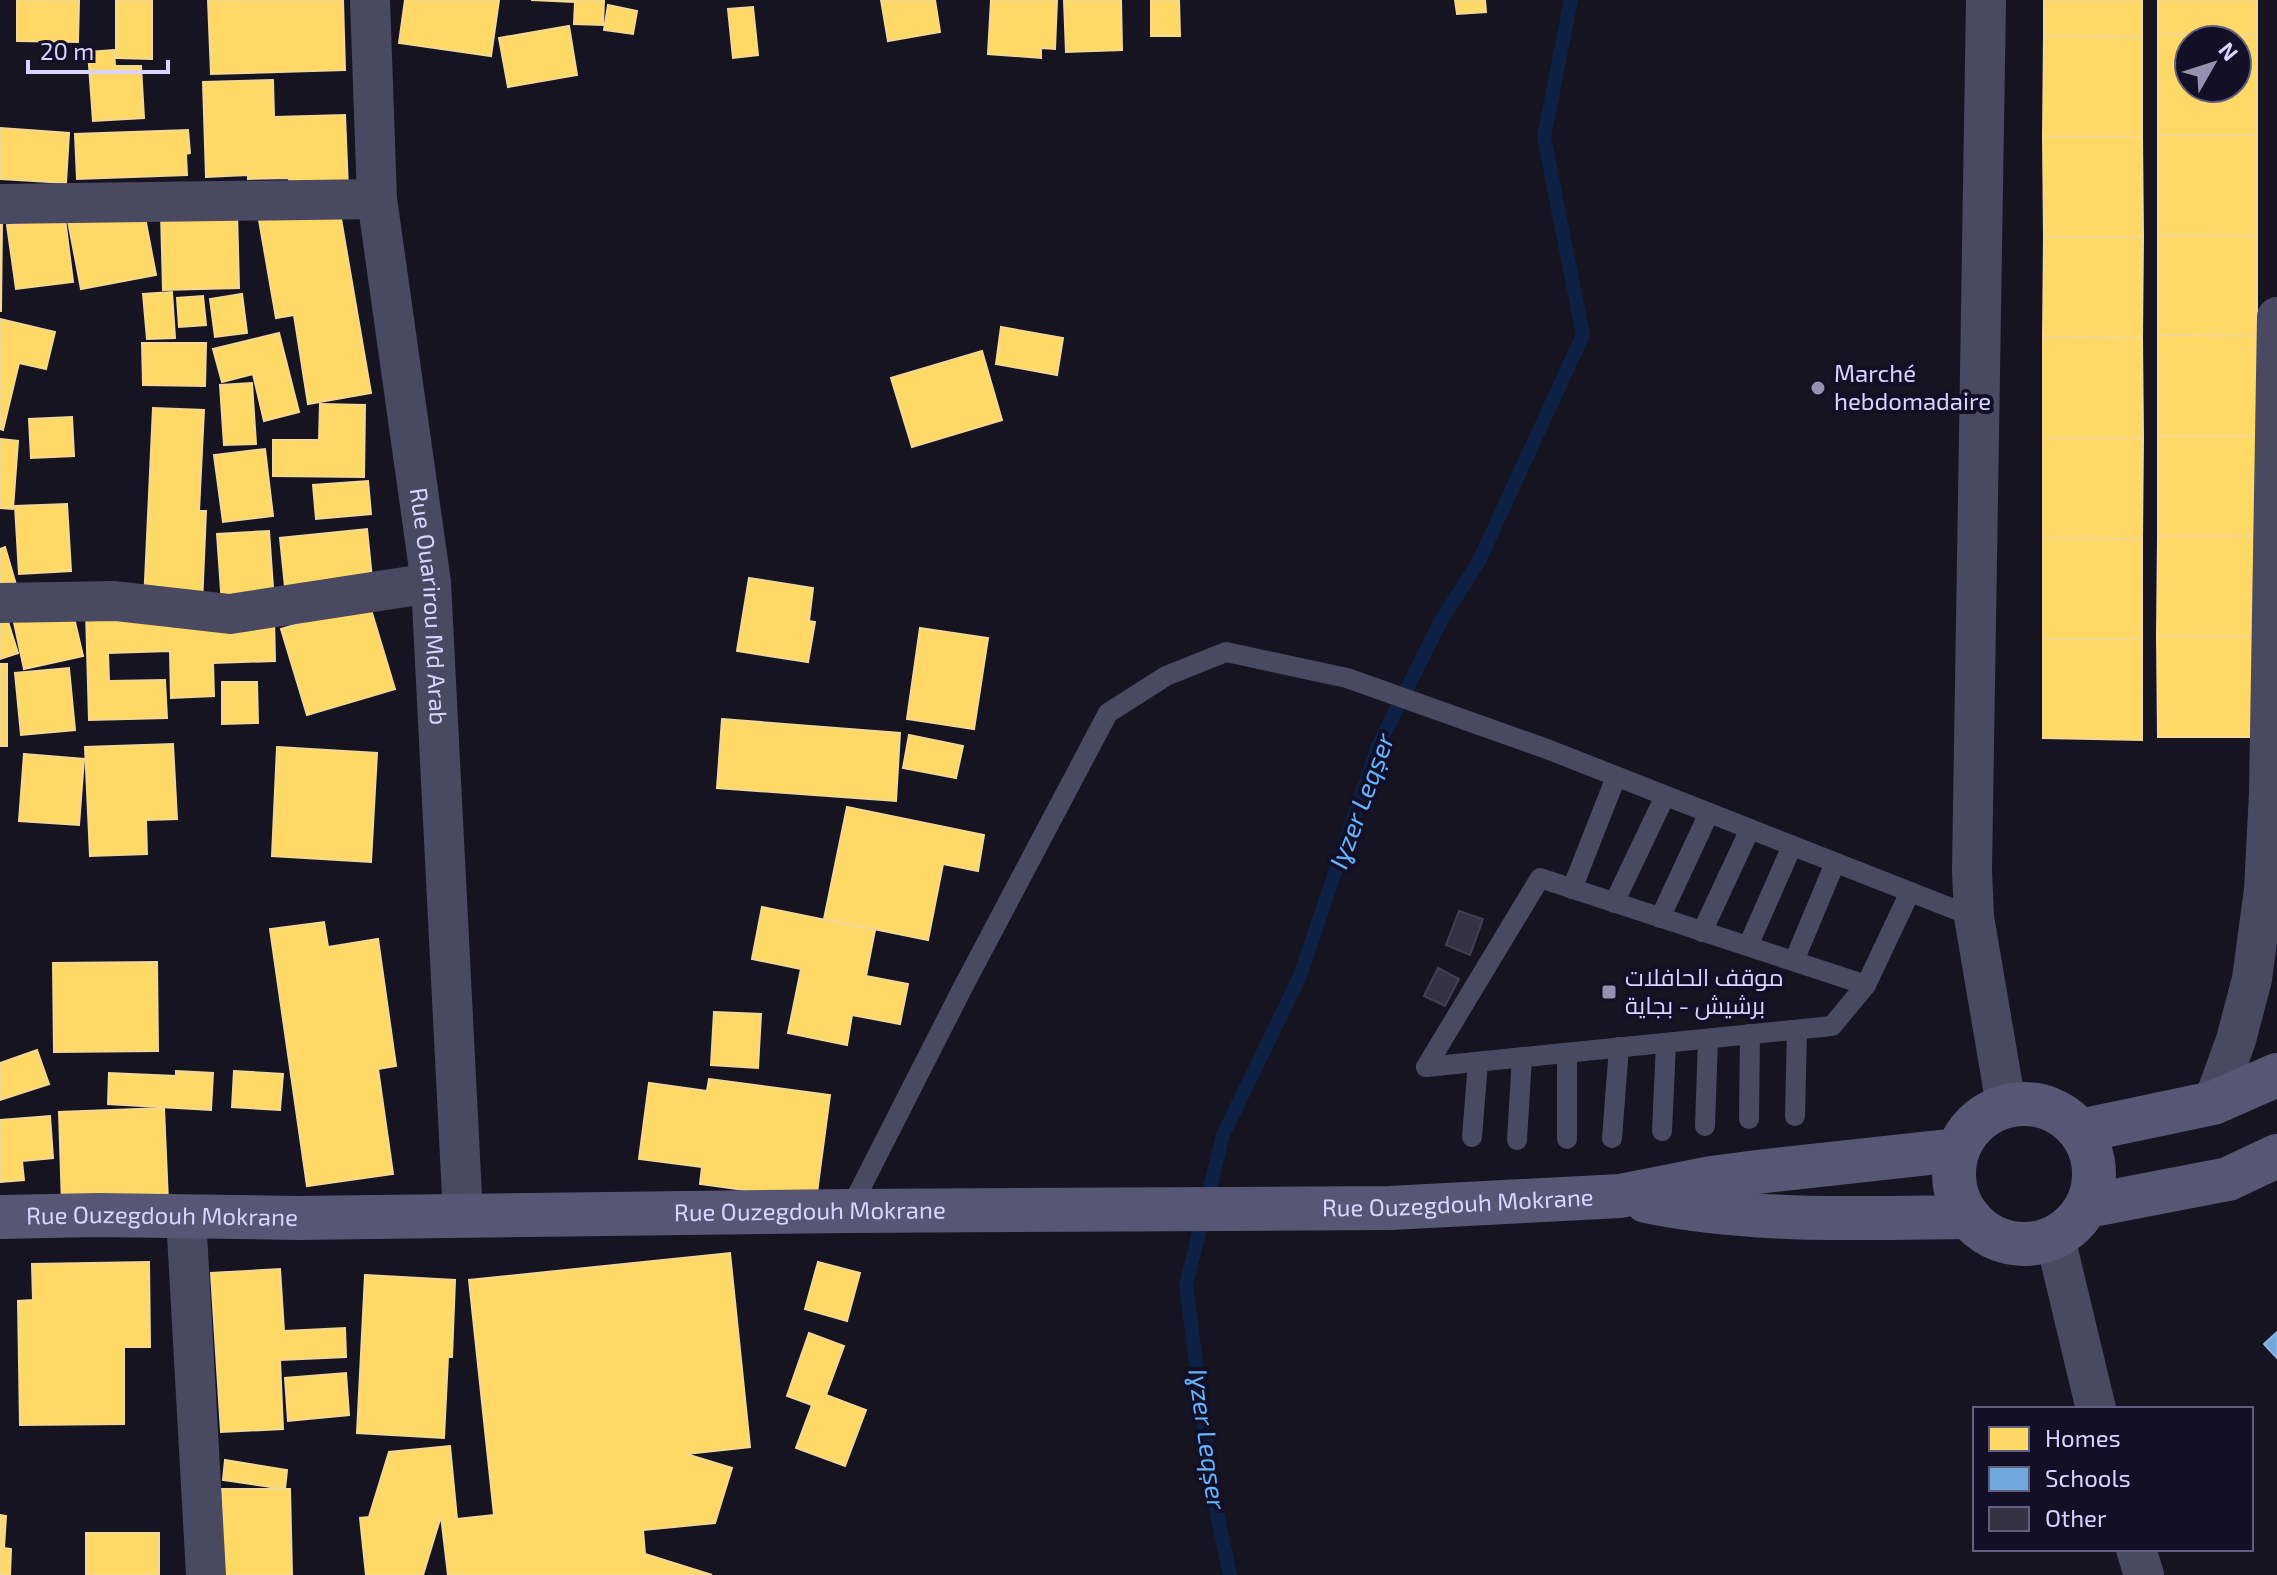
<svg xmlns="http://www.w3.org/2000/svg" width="2277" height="1575" font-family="'Exo 2',Cairo,sans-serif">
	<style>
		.homes { fill: #ffd966; stroke: #f4d894; stroke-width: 2; fill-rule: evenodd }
		.schools { fill: #6fa8dc; stroke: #8fb5e6; stroke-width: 2 }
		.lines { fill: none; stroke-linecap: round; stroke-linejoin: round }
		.stream { stroke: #0d2144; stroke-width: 14 }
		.building { fill: #343243; stroke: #433f54; stroke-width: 2 }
		.service { stroke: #4a4962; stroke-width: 20 }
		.minor { stroke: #4a4962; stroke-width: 40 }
		.secondary { stroke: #575674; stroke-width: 44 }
		.poi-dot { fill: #9591b1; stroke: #130f26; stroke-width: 3 }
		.labels { text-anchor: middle; stroke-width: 8; stroke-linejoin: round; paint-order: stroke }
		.poi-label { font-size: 24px; fill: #d9d4ff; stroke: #130f26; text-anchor: start }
		.street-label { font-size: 24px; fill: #d9d4ff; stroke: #130f26 }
		.water-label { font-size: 26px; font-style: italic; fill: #62b6ff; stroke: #130f26 }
	</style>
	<rect width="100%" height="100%" fill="#161421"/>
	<g class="homes">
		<polygon points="17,0 79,0 78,42 17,41"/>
		<polygon points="116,0 152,0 152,59 116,58"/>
		<polygon points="208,0 343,0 345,70 211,74"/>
		<polygon points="405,0 499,0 491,56 399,43"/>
		<polygon points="531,0 604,0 603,25 574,24 575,2"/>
		<polygon points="881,0 935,0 940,32 888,41"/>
		<polygon points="991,0 1057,0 1055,49 1041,48 1041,58 988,54"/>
		<polygon points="1064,0 1121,0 1122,50 1066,52"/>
		<polygon points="1151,0 1179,0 1180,36 1151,36"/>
		<polygon points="1455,0 1485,0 1486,12 1457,14"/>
		<polygon points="2044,0 2142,0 2142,37 2044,36"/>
		<polygon points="2158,0 2257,0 2257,35 2158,34"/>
		<polygon points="608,5 637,11 633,34 604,30"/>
		<polygon points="753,7 758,55 733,58 728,9"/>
		<polygon points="569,26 577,75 508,87 499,38"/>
		<path d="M2158,34L2257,35V135H2158ZM2189,40H2237V88H2189Z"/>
		<polygon points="2044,36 2142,37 2142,137 2043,137"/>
		<polygon points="114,50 115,66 141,66 144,118 93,121 88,52"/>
		<polygon points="273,80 274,117 345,115 348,189 290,190 289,178 248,179 248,175 206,177 203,82"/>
		<polygon points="0,128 69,133 66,183 0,179"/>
		<polygon points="188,130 190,153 186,154 187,175 77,179 75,134"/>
		<polygon points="2158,135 2257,135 2257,236 2158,235"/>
		<polygon points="2043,137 2142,137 2143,237 2044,237"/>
		<polygon points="143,207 156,275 81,289 68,221"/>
		<polygon points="339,207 371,393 308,404 294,315 276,318 259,220"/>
		<polygon points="237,211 239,288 163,290 161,213"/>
		<polygon points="65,218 73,282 16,289 7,225"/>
		<polygon points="0,221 2,221 1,311 0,311"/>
		<polygon points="2158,235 2257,236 2257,336 2158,335"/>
		<polygon points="2044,237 2143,237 2142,338 2043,337"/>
		<polygon points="172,292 175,338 147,339 143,294"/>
		<polygon points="242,294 247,333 215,337 210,299"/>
		<polygon points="203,296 206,325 179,327 177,298"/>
		<polygon points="0,319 55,332 46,369 19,363 3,430 0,429"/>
		<polygon points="1001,327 1063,338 1057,375 996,364"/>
		<polygon points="279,333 299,412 264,421 253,374 222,382 213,349"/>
		<polygon points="2158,335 2257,336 2257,436 2158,436"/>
		<polygon points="2043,337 2142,338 2143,438 2043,438"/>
		<polygon points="142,343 206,343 205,386 143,385"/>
		<polygon points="982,351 1002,420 912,447 891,378"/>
		<polygon points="252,383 256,444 224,445 220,385"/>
		<polygon points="320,404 365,405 364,477 273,476 273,440 319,440"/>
		<polygon points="153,408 204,410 199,511 206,511 202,605 144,602"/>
		<polygon points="72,417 74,456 31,458 29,419"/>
		<rect x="2158" y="436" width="99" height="100"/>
		<polygon points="2043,438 2143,438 2142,539 2043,538"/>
		<polygon points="0,439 18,441 13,509 0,508"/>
		<polygon points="265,449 273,516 223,522 214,455"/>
		<polygon points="368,481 371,514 316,519 313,485"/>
		<polygon points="67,504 71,571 19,574 15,506"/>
		<polygon points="367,529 372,578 285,587 280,538"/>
		<polygon points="269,531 274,601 222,605 217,534"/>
		<polygon points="2158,536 2257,536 2257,637 2157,636"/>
		<polygon points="2043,538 2142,539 2142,639 2043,639"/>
		<polygon points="5,547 19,595 0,600 0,549"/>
		<polygon points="749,578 813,588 809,621 815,622 808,662 737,651"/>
		<polygon points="369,603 395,689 307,715 281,629"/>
		<polygon points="71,605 83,656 24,669 13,618"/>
		<polygon points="4,609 18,653 0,659 0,610"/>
		<polygon points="86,612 274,617 275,661 213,663 214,696 171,698 170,651 108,653 109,681 165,680 167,718 89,720"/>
		<polygon points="920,628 988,638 974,729 907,719"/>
		<polygon points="2157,636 2257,637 2257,737 2158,737"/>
		<polygon points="2043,639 2142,639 2142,740 2043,738"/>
		<rect x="0" y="664" width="7" height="82"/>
		<polygon points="69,668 75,730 21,735 15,673"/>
		<polygon points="222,682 257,682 258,723 222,724"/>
		<polygon points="722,719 900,733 896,801 717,788"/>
		<polygon points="909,735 963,746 956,778 903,768"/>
		<polygon points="173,744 177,819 146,820 147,854 90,856 85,747"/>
		<polygon points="277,747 377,753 371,862 272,856"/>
		<polygon points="24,754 84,759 79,825 19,821"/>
		<polygon points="847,807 984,835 978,871 943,864 928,940 824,919"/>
		<polygon points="762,907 875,930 866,976 908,984 900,1024 852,1015 847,1045 788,1033 801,969 752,959"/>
		<polygon points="324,922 328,947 378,939 396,1066 378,1069 393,1174 307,1186 270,929"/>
		<polygon points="157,962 158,1051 54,1052 53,963"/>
		<polygon points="714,1012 761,1014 758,1068 711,1065"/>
		<polygon points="37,1050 49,1084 0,1100 0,1063"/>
		<polygon points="176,1071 213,1073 211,1110 108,1104 109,1073 176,1076"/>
		<polygon points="234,1071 283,1074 280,1110 232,1107"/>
		<polygon points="709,1079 830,1095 816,1200 700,1184 702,1167 639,1159 649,1083 707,1091"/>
		<polygon points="164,1108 168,1201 62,1205 59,1112"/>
		<polygon points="50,1116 53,1158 22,1161 24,1180 0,1182 0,1120"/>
		<polygon points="730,1253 750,1447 686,1454 732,1468 715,1523 643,1530 645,1554 712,1575 448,1575 441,1516 423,1575 366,1575 360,1518 369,1517 389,1452 450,1446 457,1519 494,1515 469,1280"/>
		<polygon points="149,1262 150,1347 124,1347 124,1424 20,1425 18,1301 33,1300 32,1264"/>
		<polygon points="818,1262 860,1273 847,1321 805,1309"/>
		<polygon points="280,1269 284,1331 345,1328 346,1357 280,1360 283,1429 221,1432 211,1273"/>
		<polygon points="365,1275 455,1280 452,1357 448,1357 444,1438 357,1433"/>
		<polygon points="809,1333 844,1346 826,1395 866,1410 845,1466 796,1448 812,1405 787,1396"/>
		<polygon points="346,1373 349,1415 288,1421 285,1378"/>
		<polygon points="225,1460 287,1470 285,1489 223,1480"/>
		<polygon points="222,1489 290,1489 292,1575 224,1575"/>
		<polygon points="0,1515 6,1516 4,1548 11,1549 10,1575 0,1575"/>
		<rect x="86" y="1533" width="73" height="42"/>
	</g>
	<polygon class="schools" points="2277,1332 2277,1358 2264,1344"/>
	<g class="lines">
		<polyline class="stream" points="1230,1575 1213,1494 1186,1285 1223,1135 1300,976 1378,746 1442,619 1478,563 1583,335 1544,137 1571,0"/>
	</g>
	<g class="building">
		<polygon points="1459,911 1483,919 1470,955 1446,945"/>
		<polygon points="1438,968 1459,979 1445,1006 1424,996"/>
	</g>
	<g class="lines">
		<g class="service">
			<polyline points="1572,889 1616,777"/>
			<polyline points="1614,903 1665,796"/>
			<polyline points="1660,918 1709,813"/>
			<polyline points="1702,932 1750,829"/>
			<polyline points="1748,946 1792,846"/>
			<polyline points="1794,961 1835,863"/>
			<polyline points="1426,1067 1832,1026 1866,985 1910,892"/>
			<polyline points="1426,1067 1540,878 1866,985"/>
			<polyline points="1795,1116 1797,1030"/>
			<polyline points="1749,1119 1750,1034"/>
			<polyline points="1705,1126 1708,1039"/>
			<polyline points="1662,1131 1666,1043"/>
			<polyline points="1472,1137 1478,1062"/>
			<polyline points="1612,1138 1619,1047"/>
			<polyline points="1567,1139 1567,1053"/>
			<polyline points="1517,1140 1522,1057"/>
			<polyline points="849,1211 962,989 1108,713 1166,676 1226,652 1347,678 1547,749 1974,917"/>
		</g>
		<g class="minor">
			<path id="s1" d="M370,0L377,199L431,583L463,1216"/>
			<polyline points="1986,0 1972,870 1974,917 2006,1105"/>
			<polyline points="0,204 377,199"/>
			<polyline points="0,603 115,601 230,614 431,583"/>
			<polyline points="2213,1103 2236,1040 2252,979 2264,890 2269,793 2277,317"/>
			<polyline points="186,1216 206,1575"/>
			<polyline points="2055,1238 2096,1409"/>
			<polyline points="2136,1549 2144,1575"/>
		</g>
		<g class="secondary">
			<circle cx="2024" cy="1174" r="70"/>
			<polyline points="2080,1131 2213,1103 2277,1075"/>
			<path d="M1646,1201C1752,1223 1861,1218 1969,1217"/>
			<polyline points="2088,1206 2228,1179 2277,1156"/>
			<path id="s2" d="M0,1217L98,1215L298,1218L849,1211L1390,1208L1620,1196L1711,1178L1757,1172L1957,1150"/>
		</g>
	</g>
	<g class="poi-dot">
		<circle cx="1818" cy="388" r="8"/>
		<rect x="1601" y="984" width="16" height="16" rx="4"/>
	</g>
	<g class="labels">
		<g class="poi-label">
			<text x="1834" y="382">Marché<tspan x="1834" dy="28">hebdomadaire</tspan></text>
			<text x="1625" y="986">موقف الحافلات<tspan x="1625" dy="28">برشيش - بجاية</tspan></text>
		</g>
		<g class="street-label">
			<text dy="8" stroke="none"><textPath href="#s1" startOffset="610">Rue Ouarirou Md Arab</textPath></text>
			<text dy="8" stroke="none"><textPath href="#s2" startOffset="1458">Rue Ouzegdouh Mokrane</textPath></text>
			<text dy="8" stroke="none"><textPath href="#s2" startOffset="810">Rue Ouzegdouh Mokrane</textPath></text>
			<text dy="8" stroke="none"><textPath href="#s2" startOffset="162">Rue Ouzegdouh Mokrane</textPath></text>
		</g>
		<g class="water-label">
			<text transform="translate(1362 801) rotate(-70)" y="9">Iɣzer Leqṣer</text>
			<text transform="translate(1207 1439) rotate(82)" y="9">Iɣzer Leqṣer</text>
		</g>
	</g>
	<rect x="1973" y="1407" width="280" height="144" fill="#130f26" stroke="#625e7d" stroke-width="2"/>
	<rect x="1989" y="1427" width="40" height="24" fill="#ffd966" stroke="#625e7d" stroke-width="2"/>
	<text x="2045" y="1447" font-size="24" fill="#d9d4ff">Homes</text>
	<rect x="1989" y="1467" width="40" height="24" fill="#6fa8dc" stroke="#625e7d" stroke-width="2"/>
	<text x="2045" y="1487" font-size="24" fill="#d9d4ff">Schools</text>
	<rect x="1989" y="1507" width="40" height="24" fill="#343243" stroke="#625e7d" stroke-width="2"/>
	<text x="2045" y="1527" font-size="24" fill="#d9d4ff">Other</text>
	<g transform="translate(2213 64) rotate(51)"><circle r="38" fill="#130f26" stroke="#625e7d" stroke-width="2"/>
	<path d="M0-6L14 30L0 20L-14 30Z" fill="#9591b1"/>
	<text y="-12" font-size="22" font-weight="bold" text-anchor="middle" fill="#d9d4ff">N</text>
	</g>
	<path d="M28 60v12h140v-12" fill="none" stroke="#d9d4ff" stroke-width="4"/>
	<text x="40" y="60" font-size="24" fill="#d9d4ff" stroke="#130f26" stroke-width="6" paint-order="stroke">20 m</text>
</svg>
